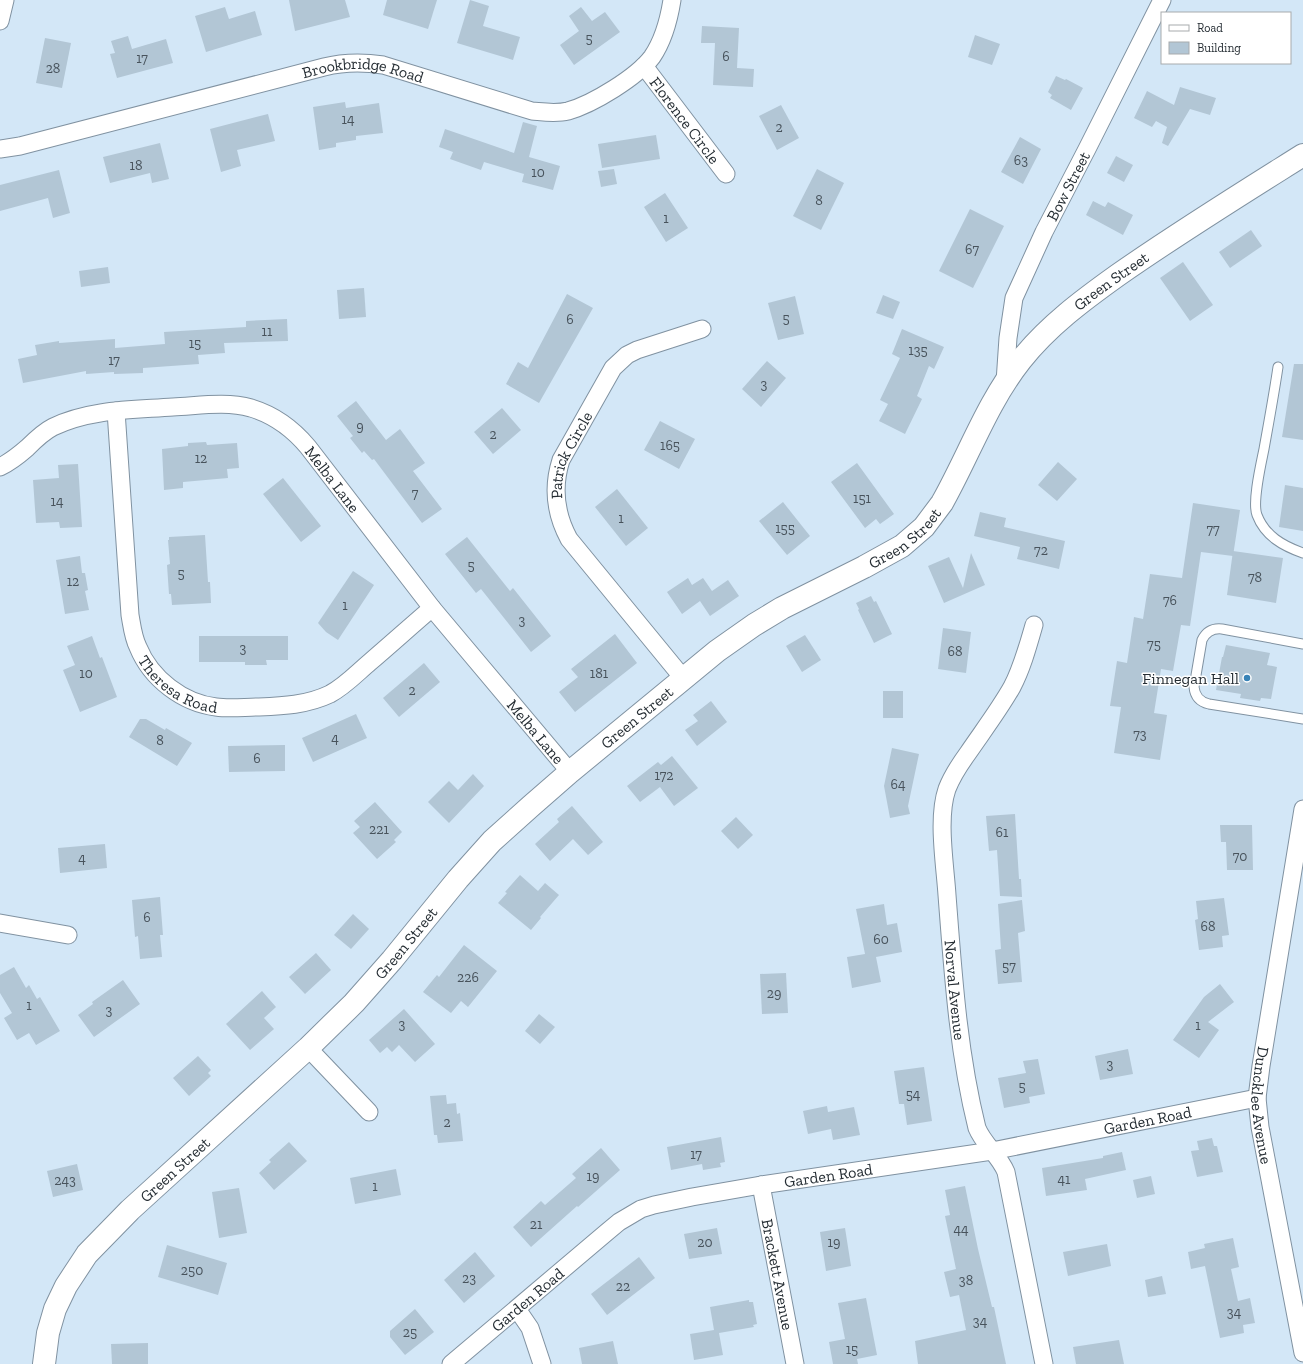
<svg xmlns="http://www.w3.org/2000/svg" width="1303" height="1364" font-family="'Zilla Slab',serif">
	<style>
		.building { fill: #b2c6d5 }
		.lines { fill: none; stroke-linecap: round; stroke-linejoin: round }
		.lane-casing { stroke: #8092a1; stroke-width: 11 }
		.street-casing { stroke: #8092a1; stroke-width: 19 }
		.secondary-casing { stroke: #8092a1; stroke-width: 24 }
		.lane { stroke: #fff; stroke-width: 9 }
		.street { stroke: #fff; stroke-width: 17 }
		.secondary { stroke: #fff; stroke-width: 22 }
		.poi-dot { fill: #3883b7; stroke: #fff; stroke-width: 1.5 }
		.labels { text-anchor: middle; stroke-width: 3; stroke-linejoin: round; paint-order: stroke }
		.number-label { font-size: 14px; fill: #48535c }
		.street-label { font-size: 16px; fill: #252d33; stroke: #fff }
		.poi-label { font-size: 16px; fill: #252d33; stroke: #fff; text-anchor: end }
	</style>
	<rect width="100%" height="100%" fill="#d3e7f7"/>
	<g class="building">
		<polygon points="289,0 345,0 350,17 295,31"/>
		<polygon points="387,0 437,0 428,29 383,15"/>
		<polygon points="470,0 489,6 483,26 520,37 513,60 457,43"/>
		<polygon points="225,7 229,19 255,11 262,35 206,52 195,16"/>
		<polygon points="581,7 592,21 605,12 620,32 574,65 560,45 579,31 569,16"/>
		<polygon points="702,26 739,28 737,68 754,69 753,87 713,85 715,43 701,43"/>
		<polygon points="975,35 1000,44 992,65 968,57"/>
		<polygon points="128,36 132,49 166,39 173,63 117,78 110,54 115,53 111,41"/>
		<polygon points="45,38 71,43 62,88 36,83"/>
		<polygon points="1056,76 1065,80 1066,79 1083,88 1071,110 1050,98 1052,95 1048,92"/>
		<polygon points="1180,87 1216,98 1210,115 1190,109 1168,146 1162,143 1167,127 1156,121 1152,127 1134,118 1147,91 1174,105"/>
		<polygon points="345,102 346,108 379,103 383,133 356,136 356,140 336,143 336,147 319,150 313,107"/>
		<polygon points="781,105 799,138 777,150 759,116"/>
		<polygon points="268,114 275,141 237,150 241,166 221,172 210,129"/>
		<polygon points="523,122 537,126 529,157 560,166 553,190 522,182 524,174 484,162 481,170 450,159 453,152 439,147 445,129 514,153"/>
		<polygon points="656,135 660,159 602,168 598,144"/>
		<polygon points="1020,137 1041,149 1023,184 1001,172"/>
		<polygon points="160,143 169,179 152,183 150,173 110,183 103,157"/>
		<polygon points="1116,156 1133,165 1124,182 1107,173"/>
		<polygon points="614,169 617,184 601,187 598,171"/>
		<polygon points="817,169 844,183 821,230 793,216"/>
		<polygon points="59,170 70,213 53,218 48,198 0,211 0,185"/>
		<polygon points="665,193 688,228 666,242 644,207"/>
		<polygon points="1093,201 1105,207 1108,202 1133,215 1123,235 1086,215"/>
		<polygon points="970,209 1004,226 973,288 939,271"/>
		<polygon points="1251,230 1262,246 1230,268 1219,252"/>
		<polygon points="1183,262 1213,305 1190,321 1160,278"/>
		<polygon points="108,267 110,283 81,287 79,271"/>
		<polygon points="364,288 366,317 339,319 337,290"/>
		<polygon points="567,294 593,308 539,403 506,384 518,362 528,368"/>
		<polygon points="883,295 900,302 893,319 876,313"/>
		<polygon points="795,296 804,334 778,340 768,303"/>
		<polygon points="287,319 288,341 224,343 225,353 198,355 199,364 143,368 143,373 114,374 114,372 86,374 86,371 23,383 18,359 37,355 35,345 59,341 59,343 115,339 115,348 165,344 164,332 246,327 246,321"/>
		<polygon points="902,329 944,347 934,369 929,366 917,396 922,399 905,434 879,421 888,404 880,400 900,358 892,354"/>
		<polygon points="767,361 786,378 761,407 742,389"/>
		<polygon points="1294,364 1303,364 1303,440 1282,437"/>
		<polygon points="356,401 386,440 400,429 425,463 413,471 442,509 422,523 374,459 372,460 364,451 362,453 350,438 353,436 337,416"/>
		<polygon points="502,408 521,430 493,454 474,432"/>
		<polygon points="660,421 695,439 679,469 644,450"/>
		<polygon points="206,442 207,445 237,443 239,468 227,469 228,478 183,482 183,488 164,490 162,449 188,446 188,443"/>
		<polygon points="1058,462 1077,479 1057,501 1038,485"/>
		<polygon points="857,463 894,514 880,524 876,519 865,528 831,482"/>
		<polygon points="78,464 82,527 60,528 59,522 36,523 33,480 59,478 58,465"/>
		<polygon points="283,478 321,526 301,542 263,494"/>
		<polygon points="1285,485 1303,488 1303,531 1279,527"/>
		<polygon points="617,489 648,528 626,546 595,507"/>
		<polygon points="783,502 810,536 787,555 759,521"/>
		<polygon points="1193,503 1240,510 1233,556 1201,552 1190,626 1181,625 1173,671 1161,669 1154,713 1167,715 1160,760 1114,753 1121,707 1110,706 1117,661 1127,663 1134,617 1143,619 1150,574 1182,578"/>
		<polygon points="980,512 1006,518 1004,527 1065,541 1059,569 1017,559 1020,547 974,536"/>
		<polygon points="205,535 208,582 210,582 211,603 172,605 171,594 169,594 167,565 170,564 168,540 169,540 169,537"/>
		<polygon points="467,537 510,591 513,588 551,636 531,652 481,589 476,593 445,554"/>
		<polygon points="1233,551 1283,558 1276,603 1227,595"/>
		<polygon points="971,553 985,585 944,603 928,566 949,557 963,588"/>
		<polygon points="80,556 82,573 85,573 88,590 85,591 89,610 65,614 56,560"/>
		<polygon points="353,571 374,585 338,640 326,632 318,623"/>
		<polygon points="688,578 692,585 703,578 712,591 728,580 739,596 710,616 700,601 682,614 667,592"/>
		<polygon points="871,596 874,602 876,601 892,634 874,643 858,610 859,609 856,603"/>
		<polygon points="943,628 971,632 966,673 938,669"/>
		<polygon points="615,634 637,663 575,712 559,692 578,677 571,669"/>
		<polygon points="805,635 821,660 802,672 786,646"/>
		<polygon points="92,636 100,658 102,657 117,697 80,712 63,670 75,665 67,646"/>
		<polygon points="199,636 288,636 288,660 266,660 267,665 245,665 245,662 199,662"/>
		<polygon points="1226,645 1270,653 1267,665 1277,667 1271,699 1261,698 1260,701 1240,698 1241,694 1216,690 1222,657 1223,657"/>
		<polygon points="424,663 440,682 399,717 383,698"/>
		<rect x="883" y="691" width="20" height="27"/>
		<polygon points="711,701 727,722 697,746 685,730 698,721 693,715"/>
		<polygon points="356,714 367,738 313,762 302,738"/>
		<polygon points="140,719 146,719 165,730 166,728 192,743 177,766 129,737"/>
		<polygon points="285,745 285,771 229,772 228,746"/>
		<polygon points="892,748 919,754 908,806 910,814 890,818 884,786"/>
		<polygon points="672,756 698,788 674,806 660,787 640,802 627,786 658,762 661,765"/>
		<polygon points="473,774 484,786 449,823 428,802 449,781 458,790"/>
		<polygon points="375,802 402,832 394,840 396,842 377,859 353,833 360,827 354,821"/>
		<polygon points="572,806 603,842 588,855 573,839 550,861 535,844 559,822 557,819"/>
		<polygon points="1015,814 1019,879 1021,879 1022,897 1000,896 997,850 989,851 986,816"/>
		<polygon points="736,817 753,835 738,849 721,831"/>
		<polygon points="1220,825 1252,825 1253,870 1227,870 1226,842 1221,842"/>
		<polygon points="105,844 107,868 60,873 58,848"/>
		<polygon points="520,875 538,891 545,883 559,895 540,917 541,918 531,930 498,903 507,893 505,892"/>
		<polygon points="160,897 163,935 160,935 162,957 140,959 138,936 135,937 132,900"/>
		<polygon points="1224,898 1229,935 1222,936 1223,947 1199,950 1195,920 1198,919 1196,901"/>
		<polygon points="1022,900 1025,931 1018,933 1022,982 998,984 995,950 1001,949 998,904"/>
		<polygon points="884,904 887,925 897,923 902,952 876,957 881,982 852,988 847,957 865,954 856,909"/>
		<polygon points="353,914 369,929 351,949 334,935"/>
		<polygon points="464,945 497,971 468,1007 461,1001 451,1013 423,992 437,975 439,977"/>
		<polygon points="316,953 331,970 305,994 289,977"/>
		<polygon points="14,967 26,988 29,985 37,999 40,997 60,1031 36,1045 29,1033 17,1040 4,1018 12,1013 0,993 0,975"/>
		<polygon points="786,973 788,1013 762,1014 760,974"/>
		<polygon points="123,980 140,1004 94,1037 78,1015 93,1004 92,1002"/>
		<polygon points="1220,984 1234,1002 1208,1022 1219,1030 1199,1058 1173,1040 1204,997"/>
		<polygon points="262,991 276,1007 264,1018 274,1029 250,1050 226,1024"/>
		<polygon points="404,1009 435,1044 415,1062 399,1045 392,1052 387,1047 380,1053 369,1040"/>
		<polygon points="539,1014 555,1027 540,1044 525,1031"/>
		<polygon points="1128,1049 1133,1074 1100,1080 1095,1056"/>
		<polygon points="198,1056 211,1070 208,1073 211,1076 189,1096 173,1078"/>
		<polygon points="1038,1059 1045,1094 1029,1097 1030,1103 1004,1108 998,1078 1026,1073 1023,1061"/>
		<polygon points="924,1067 932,1121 907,1125 904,1104 899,1104 894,1071"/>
		<polygon points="446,1095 447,1104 456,1103 457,1114 460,1113 463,1141 438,1143 437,1135 434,1135 430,1096"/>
		<polygon points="827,1106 828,1112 854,1107 860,1135 833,1140 831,1129 808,1134 803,1111"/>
		<polygon points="721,1137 725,1162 720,1163 721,1167 703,1170 702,1164 671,1170 667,1147"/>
		<polygon points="1212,1138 1214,1146 1217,1146 1223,1172 1197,1177 1191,1151 1199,1150 1197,1141"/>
		<polygon points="289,1142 307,1161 274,1190 259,1173 271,1162 269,1160"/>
		<polygon points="601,1148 620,1170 578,1207 577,1206 531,1247 513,1227 541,1201 545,1205 576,1178 572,1174"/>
		<polygon points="1122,1152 1126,1170 1085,1179 1087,1190 1046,1196 1042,1168 1103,1158 1103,1156"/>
		<polygon points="77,1164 83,1190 53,1197 47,1171"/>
		<polygon points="396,1169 401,1195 355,1204 350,1178"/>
		<polygon points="1151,1176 1155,1194 1137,1198 1133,1180"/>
		<polygon points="965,1186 978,1249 992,1307 994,1307 1006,1364 918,1364 915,1341 966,1330 959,1295 950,1297 944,1272 956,1269 945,1216 950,1215 945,1190"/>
		<polygon points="239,1188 247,1233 219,1238 212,1192"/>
		<polygon points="717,1228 722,1254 689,1259 684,1234"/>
		<polygon points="845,1228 851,1266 826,1271 820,1232"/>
		<polygon points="1233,1238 1239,1267 1231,1269 1238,1301 1250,1298 1255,1323 1243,1325 1244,1333 1220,1338 1205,1266 1191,1269 1188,1252 1205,1248 1204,1244"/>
		<polygon points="1107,1244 1111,1266 1068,1276 1063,1252"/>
		<polygon points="167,1245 227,1263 218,1295 158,1277"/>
		<polygon points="475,1252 495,1276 464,1303 444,1280"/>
		<polygon points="639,1257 655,1278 607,1315 591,1294"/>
		<polygon points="1162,1276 1166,1294 1148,1297 1145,1280"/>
		<polygon points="866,1298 877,1355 857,1359 858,1364 833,1364 829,1342 845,1339 838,1303"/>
		<polygon points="749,1300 749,1302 753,1302 757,1324 753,1325 754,1327 719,1333 723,1355 694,1360 690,1334 714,1330 710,1307"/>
		<polygon points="415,1309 434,1332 405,1355 390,1337 390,1331"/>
		<polygon points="1119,1340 1124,1364 1076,1364 1073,1347"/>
		<polygon points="613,1341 618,1364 582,1364 579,1348"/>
		<polygon points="148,1343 148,1364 112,1364 111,1344"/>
	</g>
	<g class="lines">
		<defs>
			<g id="lane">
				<path d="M1278,367C1274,394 1269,421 1264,449C1261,464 1252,502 1257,515C1265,536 1283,546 1303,553"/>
				<path d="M1303,644L1222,629C1213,628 1206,632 1202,640L1194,687C1195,697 1200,702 1209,704L1303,719"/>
			</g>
			<g id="street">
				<polyline points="0,21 5,0"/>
				<path id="s1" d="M644,66L726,174"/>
				<path id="s2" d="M0,149L20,146L324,67C344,62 363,62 383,65L532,111C544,112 556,114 568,111C593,104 637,77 652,57C663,41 669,19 672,0"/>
				<path id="s3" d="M1005,382L1008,338L1014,298L1044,232L1087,149L1162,0"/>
				<path id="s4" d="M116,411L130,615C132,626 133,637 138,647C151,679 183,703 216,707C230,709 245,707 259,707C283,706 307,705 330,694C345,686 357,673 370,662C391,644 411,626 432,608"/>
				<path id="s5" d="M0,467C10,462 19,455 27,448C35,440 43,432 53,427C90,409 133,410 173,407C198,406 226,401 251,408C274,415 293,429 308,447L432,608L570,772"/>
				<path id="s6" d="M1034,625C1028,646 1022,668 1012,687C999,710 983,731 968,753C960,764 952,776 947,789C937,818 945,864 947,895C953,973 958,1052 977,1128C984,1145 999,1155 1006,1172L1044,1364"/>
				<path id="s7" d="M683,678L569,539C555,513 552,488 561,460L613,368L627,355L637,350L702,329"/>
				<path id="s8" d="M1303,809L1261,1066L1257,1098L1260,1127L1303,1353"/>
				<polyline points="0,923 68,935"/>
				<polyline points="308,1048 369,1112"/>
				<path id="s9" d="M761,1185L795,1364"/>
				<polyline points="517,1309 530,1328 542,1364"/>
				<path id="s10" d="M451,1364L607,1232L619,1222L641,1209L654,1205L692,1197L761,1185L992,1151L1257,1098"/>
			</g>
			<g id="secondary">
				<path id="s11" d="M44,1364L48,1333L55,1309L66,1286L87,1254L130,1210L308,1048L354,1003L392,960L458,879L492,841L531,806L570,772L717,651L754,625L782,608L864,567L902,546L924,527L942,503C969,455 987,403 1021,360C1048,326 1083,300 1118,275C1178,233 1241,194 1303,155"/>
			</g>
		</defs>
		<use href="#lane" class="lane-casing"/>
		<use href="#street" class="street-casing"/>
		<use href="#secondary" class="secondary-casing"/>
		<use href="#lane" class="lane"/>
		<use href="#street" class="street"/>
		<use href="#secondary" class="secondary"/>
	</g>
	<circle class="poi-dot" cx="1247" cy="678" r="4"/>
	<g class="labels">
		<g class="number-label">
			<text x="589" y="43">5</text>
			<text x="726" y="61">6</text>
			<text x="142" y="63">17</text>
			<text x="53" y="73">28</text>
			<text x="348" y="124">14</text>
			<text x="779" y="132">2</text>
			<text x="1021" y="165">63</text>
			<text x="136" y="170">18</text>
			<text x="538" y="177">10</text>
			<text x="819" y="205">8</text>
			<text x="666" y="223">1</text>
			<text x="972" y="254">67</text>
			<text x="786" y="323">5</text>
			<text x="570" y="324">6</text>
			<text x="267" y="336">11</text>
			<text x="195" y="348">15</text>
			<text x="918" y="355">135</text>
			<text x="114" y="365">17</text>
			<text x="764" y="389">3</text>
			<text x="360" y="431">9</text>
			<text x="493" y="439">2</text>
			<text x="670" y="450">165</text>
			<text x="201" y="463">12</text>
			<text x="415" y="498">7</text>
			<text x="862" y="503">151</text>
			<text x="57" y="506">14</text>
			<text x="621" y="523">1</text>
			<text x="785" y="533">155</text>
			<text x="1213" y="534">77</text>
			<text x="1041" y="555">72</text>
			<text x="471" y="570">5</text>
			<text x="181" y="578">5</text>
			<text x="1255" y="582">78</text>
			<text x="73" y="586">12</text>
			<text x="1170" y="605">76</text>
			<text x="345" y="610">1</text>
			<text x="522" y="625">3</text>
			<text x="1154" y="649">75</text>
			<text x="243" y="653">3</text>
			<text x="955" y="656">68</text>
			<text x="86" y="678">10</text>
			<text x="599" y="678">181</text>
			<text x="412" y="695">2</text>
			<text x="1140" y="739">73</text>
			<text x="335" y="743">4</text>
			<text x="160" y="745">8</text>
			<text x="257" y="763">6</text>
			<text x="664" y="780">172</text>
			<text x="898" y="789">64</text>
			<text x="379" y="834">221</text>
			<text x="1002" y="837">61</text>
			<text x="1240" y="861">70</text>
			<text x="82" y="863">4</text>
			<text x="147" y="922">6</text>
			<text x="1208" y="931">68</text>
			<text x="881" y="944">60</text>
			<text x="1009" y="971">57</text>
			<text x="468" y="982">226</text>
			<text x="774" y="998">29</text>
			<text x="29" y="1010">1</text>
			<text x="109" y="1015">3</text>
			<text x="402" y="1029">3</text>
			<text x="1198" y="1030">1</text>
			<text x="1110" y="1069">3</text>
			<text x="1022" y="1091">5</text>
			<text x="913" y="1099">54</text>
			<text x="447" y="1127">2</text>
			<text x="696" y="1159">17</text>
			<text x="593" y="1181">19</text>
			<text x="1064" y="1184">41</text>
			<text x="65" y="1185">243</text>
			<text x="375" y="1191">1</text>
			<text x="536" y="1229">21</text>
			<text x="961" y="1234">44</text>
			<text x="705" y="1247">20</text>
			<text x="834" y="1247">19</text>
			<text x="192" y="1275">250</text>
			<text x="469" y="1283">23</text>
			<text x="966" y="1285">38</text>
			<text x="623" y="1291">22</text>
			<text x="1234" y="1317">34</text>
			<text x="980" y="1326">34</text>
			<text x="410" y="1337">25</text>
			<text x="852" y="1354">15</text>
		</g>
		<g class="street-label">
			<text dy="6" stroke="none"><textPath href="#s2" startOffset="374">Brookbridge Road</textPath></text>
			<text dy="6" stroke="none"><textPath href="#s1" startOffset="68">Florence Circle</textPath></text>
			<text dy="6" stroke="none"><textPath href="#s3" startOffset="209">Bow Street</textPath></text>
			<text dy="6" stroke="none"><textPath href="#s11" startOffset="1550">Green Street</textPath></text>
			<text dy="6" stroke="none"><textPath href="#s7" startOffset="269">Patrick Circle</textPath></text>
			<text dy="6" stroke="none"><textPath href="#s5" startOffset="378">Melba Lane</textPath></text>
			<text dy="6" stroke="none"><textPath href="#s11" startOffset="1214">Green Street</textPath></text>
			<text dy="6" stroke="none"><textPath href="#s4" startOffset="295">Theresa Road</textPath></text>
			<text dy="6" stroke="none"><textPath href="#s11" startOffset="890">Green Street</textPath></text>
			<text dy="6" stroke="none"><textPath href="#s5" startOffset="702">Melba Lane</textPath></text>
			<text dy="6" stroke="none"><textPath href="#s11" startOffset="566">Green Street</textPath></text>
			<text dy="6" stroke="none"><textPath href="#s6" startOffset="389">Norval Avenue</textPath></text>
			<text dy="6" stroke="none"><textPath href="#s8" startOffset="300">Duncklee Avenue</textPath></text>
			<text dy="6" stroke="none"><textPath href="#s10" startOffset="760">Garden Road</textPath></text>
			<text dy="6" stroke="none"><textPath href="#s11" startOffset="242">Green Street</textPath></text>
			<text dy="6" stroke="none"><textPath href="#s10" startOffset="436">Garden Road</textPath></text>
			<text dy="6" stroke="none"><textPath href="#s9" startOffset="91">Brackett Avenue</textPath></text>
			<text dy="6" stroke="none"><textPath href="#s10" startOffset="100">Garden Road</textPath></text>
		</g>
		<g class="poi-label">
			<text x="1239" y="684">Finnegan Hall</text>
		</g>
	</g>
	<rect x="1161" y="12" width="130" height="52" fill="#ffffff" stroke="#a8abad"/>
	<rect x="1169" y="25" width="20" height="6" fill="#ffffff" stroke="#a8abad"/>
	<text x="1197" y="32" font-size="12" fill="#252d33">Road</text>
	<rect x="1169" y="42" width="20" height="12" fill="#b2c6d5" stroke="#a8abad"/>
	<text x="1197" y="52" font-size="12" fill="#252d33">Building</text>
</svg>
